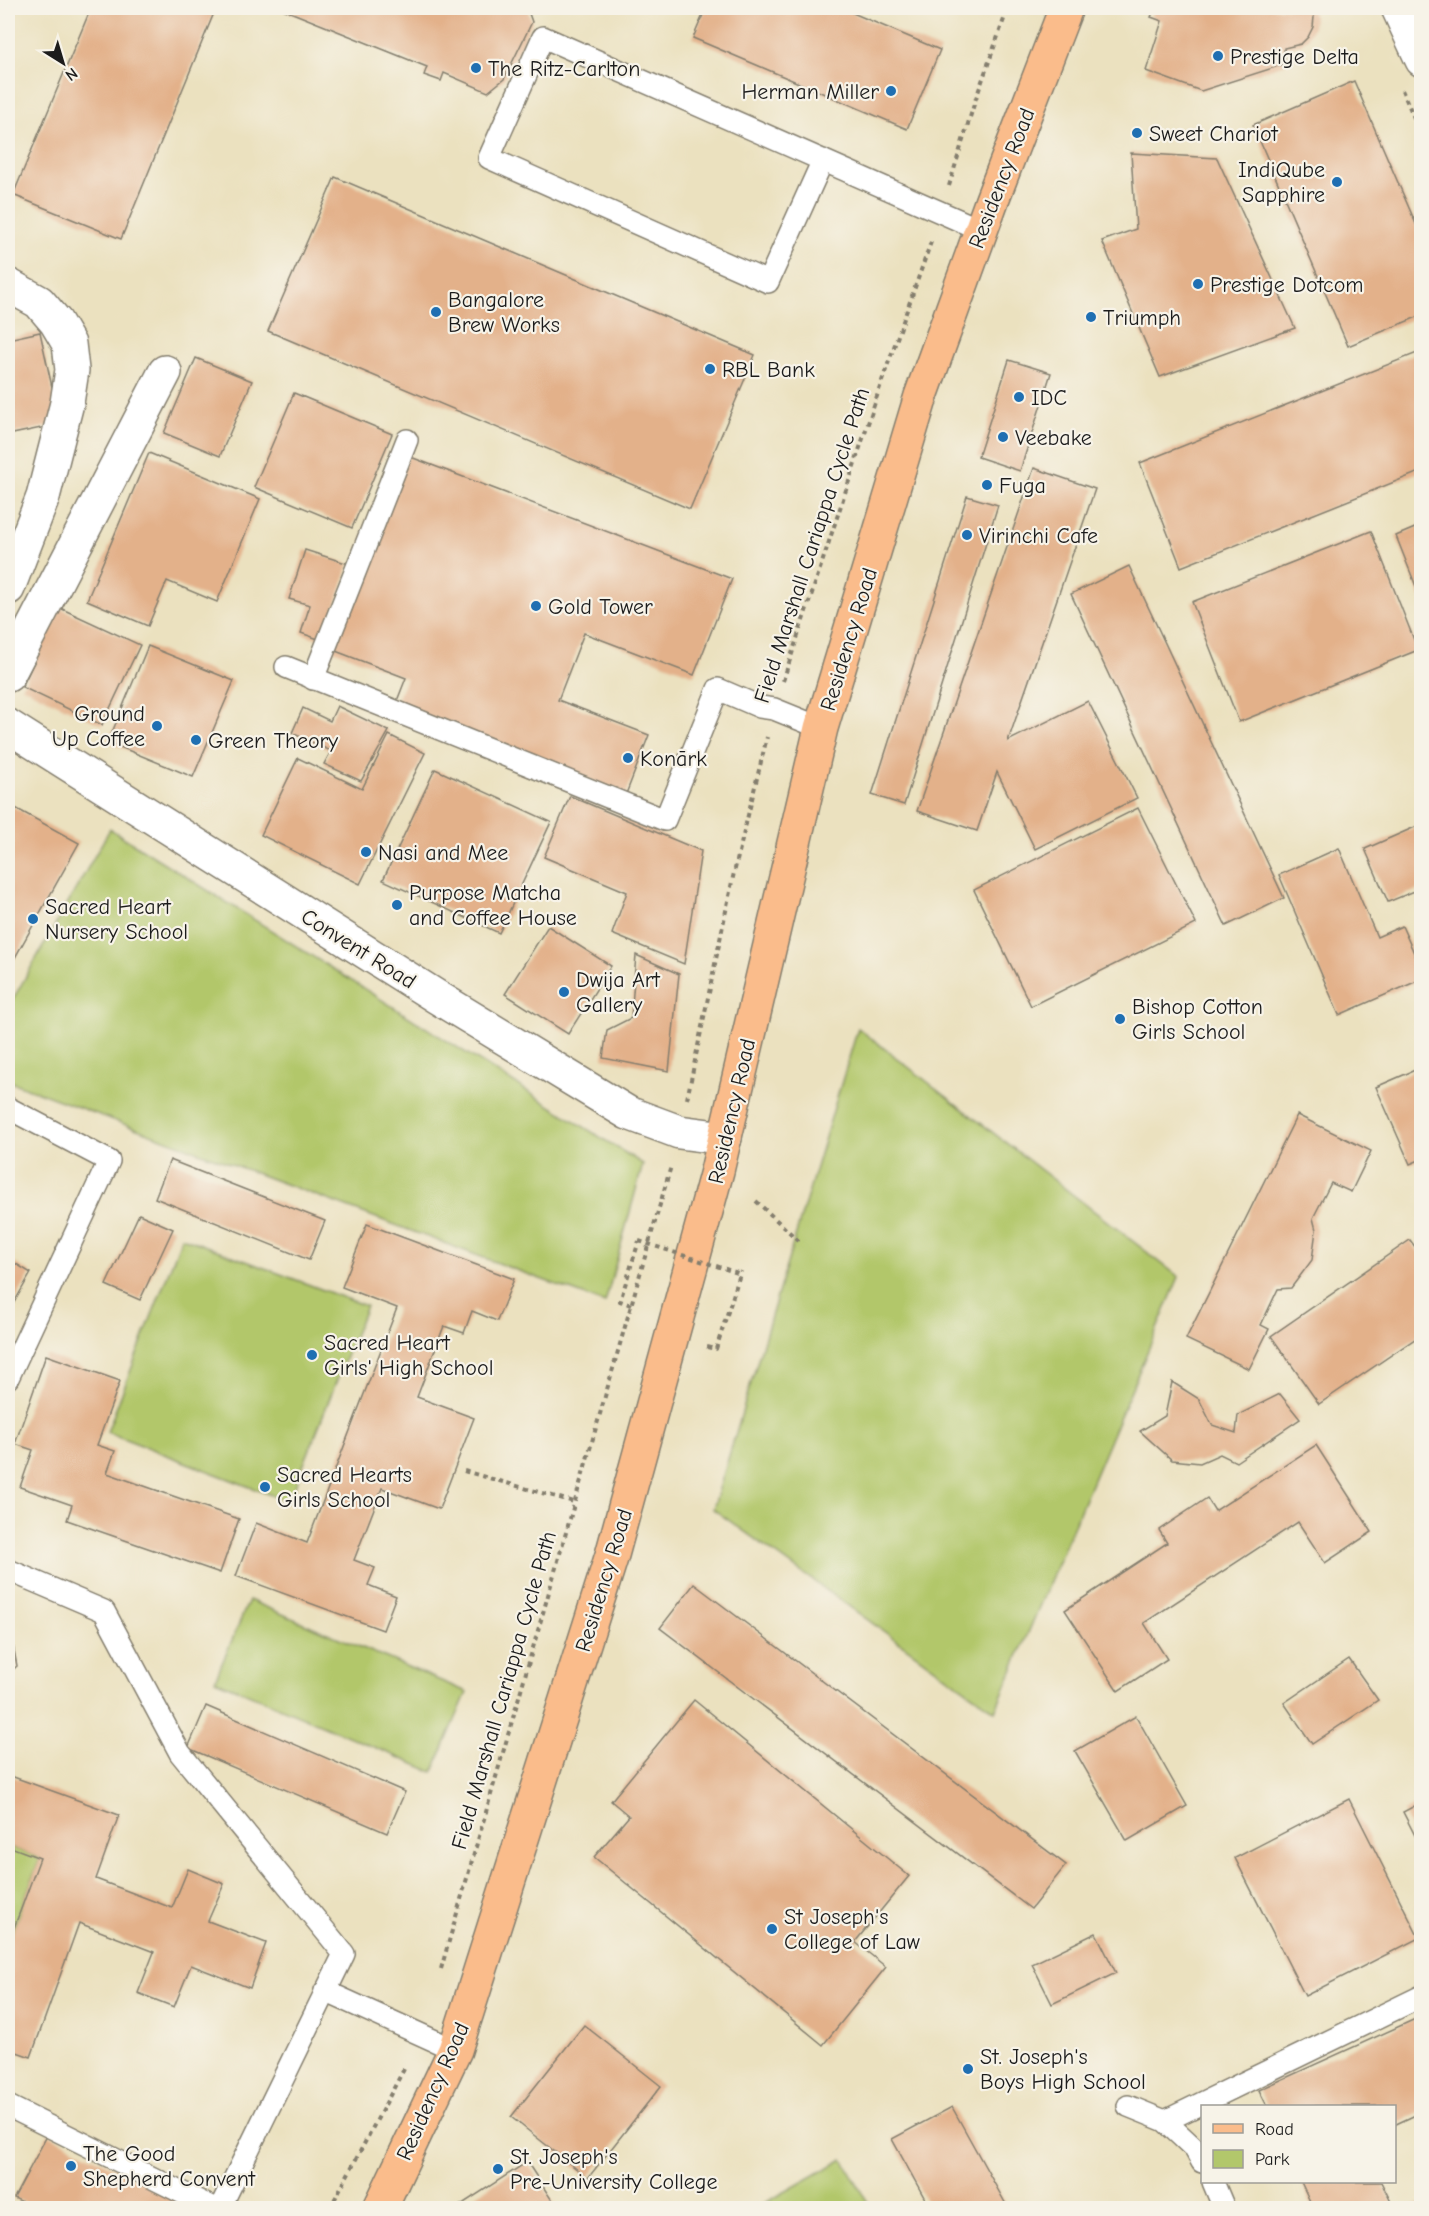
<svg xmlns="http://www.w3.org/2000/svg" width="1429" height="2216" font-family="'Comic Neue',sans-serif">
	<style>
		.green { fill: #b2c76b; stroke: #677244; stroke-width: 1.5 }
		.building { fill: #e3b18a }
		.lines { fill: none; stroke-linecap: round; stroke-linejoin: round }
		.service-casing { stroke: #847e6e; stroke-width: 24 }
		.minor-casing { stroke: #847e6e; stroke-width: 36 }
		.tertiary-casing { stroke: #847e6e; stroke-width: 36 }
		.primary-casing { stroke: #847e6e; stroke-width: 36 }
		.path { stroke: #847e6e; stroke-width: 4; stroke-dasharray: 4.5 4.5; stroke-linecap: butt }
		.service { stroke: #fff; stroke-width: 21 }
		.minor { stroke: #fff; stroke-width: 33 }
		.tertiary { stroke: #fff; stroke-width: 33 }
		.primary { stroke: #fabc8b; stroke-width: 33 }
		.path-bridge { stroke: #847e6e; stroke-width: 4; stroke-dasharray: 4.5 4.5; stroke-linecap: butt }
		.poi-dot { fill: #1f6fb2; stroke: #f7f3e8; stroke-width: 2 }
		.labels { text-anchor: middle; stroke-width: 4.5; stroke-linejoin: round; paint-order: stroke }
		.poi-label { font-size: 22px; fill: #1c1c1c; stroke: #f7f3e8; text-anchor: start }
		.street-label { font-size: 22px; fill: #1c1c1c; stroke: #f7f3e8 }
	</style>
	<rect width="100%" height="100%" fill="#f7f3e8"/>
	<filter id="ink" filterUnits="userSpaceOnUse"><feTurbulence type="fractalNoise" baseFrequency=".0167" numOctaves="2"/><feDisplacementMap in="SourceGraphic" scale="12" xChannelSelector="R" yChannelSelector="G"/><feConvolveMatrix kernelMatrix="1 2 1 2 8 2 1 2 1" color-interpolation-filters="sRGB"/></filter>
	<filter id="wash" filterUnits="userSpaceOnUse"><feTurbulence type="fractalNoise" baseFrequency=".008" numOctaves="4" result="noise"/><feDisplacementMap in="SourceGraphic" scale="24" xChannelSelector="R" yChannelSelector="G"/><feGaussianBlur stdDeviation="1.35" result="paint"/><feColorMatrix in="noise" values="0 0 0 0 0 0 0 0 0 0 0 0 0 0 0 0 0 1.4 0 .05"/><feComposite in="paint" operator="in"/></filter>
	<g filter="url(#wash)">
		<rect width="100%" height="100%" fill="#ebe1bf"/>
		<g class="green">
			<polygon points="110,829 643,1164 605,1303 8,1081 8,1008"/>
			<polygon points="858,1028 1179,1277 995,1711 713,1509"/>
			<polygon points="182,1237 366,1306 289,1502 107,1432"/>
			<polygon points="249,1600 467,1692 433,1772 215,1680"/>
			<polygon points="8,1846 40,1858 8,1944"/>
			<polygon points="843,2159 871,2208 756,2208"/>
		</g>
		<g id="blocks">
			<g class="building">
				<polygon points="91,8 216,8 121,239 13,195"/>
				<polygon points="280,8 463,8 471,11 473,8 527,8 532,22 504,79 488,92 444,73 441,81 424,75 427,67"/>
				<polygon points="706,8 841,8 940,50 907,129 693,38"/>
				<polygon points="1155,8 1310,8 1314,17 1313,27 1308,37 1301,44 1284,48 1285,64 1201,91 1146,71 1162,21 1151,17"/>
				<polygon points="1354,81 1422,238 1422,315 1348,346 1253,125"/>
				<polygon points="1131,153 1217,158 1295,328 1160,377 1102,241 1136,229"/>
				<polygon points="335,177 755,355 690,509 268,331"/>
				<polygon points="40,332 60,424 8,435 8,339"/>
				<polygon points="1422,351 1422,471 1181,567 1140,463"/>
				<polygon points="196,358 252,381 220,456 164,433"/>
				<polygon points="1009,360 1051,373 1020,471 978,457"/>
				<polygon points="294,393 392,434 352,528 254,487"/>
				<polygon points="149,453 260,499 217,602 167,581 148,626 87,600"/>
				<polygon points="408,456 732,579 694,675 584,633 558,700 649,735 626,794 395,706 406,678 333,650"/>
				<polygon points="1034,468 1095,489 1008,741 1088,701 1137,798 1035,849 997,772 977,831 917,811"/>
				<polygon points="967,496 998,505 904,805 872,795"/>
				<polygon points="1422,525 1422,599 1421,599 1396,536"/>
				<polygon points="1371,531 1418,650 1239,722 1192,602"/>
				<polygon points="305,550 349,564 324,641 301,633 310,605 289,599"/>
				<polygon points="1129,566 1284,898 1226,926 1071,594"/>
				<polygon points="60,608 140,645 102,725 22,687"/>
				<polygon points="148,646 234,681 193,777 108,742"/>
				<polygon points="337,706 389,731 361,781 324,764 331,751 292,733 303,708 330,721"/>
				<polygon points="389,735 425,753 360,884 261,835 298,758 362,789"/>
				<polygon points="435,769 551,822 499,933 383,880"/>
				<polygon points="570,796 701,851 684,964 612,934 627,892 544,857"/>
				<polygon points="8,804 79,843 8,970"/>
				<polygon points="1138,808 1196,924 1031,1006 974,890"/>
				<polygon points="1422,824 1422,888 1388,902 1365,849"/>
				<polygon points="1339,848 1377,937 1402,926 1422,971 1422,979 1339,1015 1279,875"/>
				<polygon points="548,926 611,966 568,1034 505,994"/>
				<polygon points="636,955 679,974 669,1071 603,1058 607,1030 631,1018"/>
				<polygon points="1422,1067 1422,1159 1410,1164 1376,1087"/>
				<polygon points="1297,1115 1371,1151 1351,1192 1331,1183 1313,1218 1316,1230 1312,1260 1291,1288 1278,1289 1261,1325 1269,1329 1249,1369 1186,1339"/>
				<polygon points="170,1160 325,1221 309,1260 155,1198"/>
				<polygon points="139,1214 173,1229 140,1300 106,1285"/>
				<polygon points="367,1224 514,1279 497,1321 472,1311 464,1333 444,1326 417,1397 474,1418 439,1509 382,1488 354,1560 375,1568 368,1585 396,1596 383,1630 236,1576 256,1523 307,1543 397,1308 342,1287"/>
				<polygon points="1410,1240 1422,1256 1422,1334 1319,1404 1271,1336"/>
				<polygon points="8,1259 31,1273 8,1313"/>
				<polygon points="46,1355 120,1381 97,1445 115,1451 107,1473 239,1519 220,1573 67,1520 72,1505 20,1487 33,1450 15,1444"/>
				<polygon points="1172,1382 1199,1399 1212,1425 1236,1433 1238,1415 1280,1394 1300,1419 1236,1462 1220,1454 1200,1463 1172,1460 1140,1431 1165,1416"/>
				<polygon points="1316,1445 1372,1532 1325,1563 1298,1522 1144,1623 1167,1659 1118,1691 1065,1610 1167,1543 1159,1530 1207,1498 1215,1511"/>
				<polygon points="694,1584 1066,1865 1031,1909 660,1628"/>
				<polygon points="8,1618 17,1666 8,1674"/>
				<polygon points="1349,1659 1378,1700 1312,1744 1284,1703"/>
				<polygon points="694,1700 909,1876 855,1942 886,1967 823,2045 594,1857 629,1816 611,1801"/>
				<polygon points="206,1706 405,1792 387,1833 188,1748"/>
				<polygon points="1136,1716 1187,1806 1127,1841 1075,1751"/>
				<polygon points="8,1775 119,1815 96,1879 172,1908 188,1869 224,1884 208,1921 266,1943 250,1988 191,1965 174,2007 138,1993 154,1952 79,1923 31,2057 8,2049 8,1944 40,1858 8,1846"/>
				<polygon points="1349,1799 1419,1938 1305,1996 1235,1858"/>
				<polygon points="1422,1802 1422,1849 1403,1812"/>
				<polygon points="1096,1933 1116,1973 1052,2004 1032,1964"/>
				<polygon points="1422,2016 1422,2112 1394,2125 1394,2106 1267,2106 1259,2090"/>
				<polygon points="584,2025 661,2086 588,2178 511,2117"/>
				<polygon points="952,2107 1008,2208 930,2208 892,2139"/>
				<polygon points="48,2134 192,2208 35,2208 14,2198"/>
				<polygon points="527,2162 557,2208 456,2208"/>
				<polygon points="1301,2182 1381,2182 1394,2208 1313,2208"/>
				<polygon points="1422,2203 1422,2208 1409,2208"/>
			</g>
		</g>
	</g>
	<g filter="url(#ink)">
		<use href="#blocks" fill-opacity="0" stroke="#847e6e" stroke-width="1.5"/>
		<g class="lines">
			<defs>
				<g id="service">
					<polyline points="823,160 768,282 489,158 543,37 981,230"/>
					<polyline points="286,667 665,820 718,689 760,707 774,709 821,728"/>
					<polyline points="313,679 407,440"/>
					<polyline points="8,1108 109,1161 8,1378"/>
					<polyline points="8,1570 104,1611 180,1753 344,1954 220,2208"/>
					<polyline points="325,1991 455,2050"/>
					<polyline points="8,2106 213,2208"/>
					<polyline points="1128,2106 1165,2121 1195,2149 1202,2162"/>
					<polyline points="1165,2121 1422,1996"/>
					<polyline points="1213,2182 1224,2208"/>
				</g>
				<g id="minor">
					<polyline points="8,285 39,302 56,322 69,344 72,370 67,403 43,497 8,588"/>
					<polyline points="8,675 165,372"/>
				</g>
				<g id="tertiary">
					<polyline points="1398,8 1422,60"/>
					<polyline points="8,726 437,997 628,1113 679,1132 725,1138"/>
				</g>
				<polyline id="primary" points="380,2208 455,2050 612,1555 717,1171 821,728 921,396 992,200 1066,8"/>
			</defs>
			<use href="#service" class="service-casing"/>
			<use href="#minor" class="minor-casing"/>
			<use href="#tertiary" class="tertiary-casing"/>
			<use href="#primary" class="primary-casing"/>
			<g class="path">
				<polyline points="1402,90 1422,136"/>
				<polyline points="949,186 975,101 1008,8"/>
				<polyline points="783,681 882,381 932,239"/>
				<polyline points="687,1099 733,877 767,737"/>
				<polyline points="756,1201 801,1243"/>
				<polyline points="631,1305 620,1301 639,1241"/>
				<polyline points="707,1347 716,1349 741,1271"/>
				<polyline points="464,1471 574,1502"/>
				<polyline points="441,1969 671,1166"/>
				<polyline points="330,2208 404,2069"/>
			</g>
			<use href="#service" class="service"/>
			<use href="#minor" class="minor"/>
			<use href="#tertiary" class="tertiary"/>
			<use href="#primary" class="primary"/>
			<polyline class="path-bridge" points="639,1241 741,1274"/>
		</g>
	</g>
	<g class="poi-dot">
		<circle cx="1218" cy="56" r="6"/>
		<circle cx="476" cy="68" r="6"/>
		<circle cx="891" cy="91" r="6"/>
		<circle cx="1137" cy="133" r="6"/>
		<circle cx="1337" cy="182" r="6"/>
		<circle cx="1198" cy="284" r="6"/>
		<circle cx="436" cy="312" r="6"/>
		<circle cx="1091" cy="317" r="6"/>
		<circle cx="710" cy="369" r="6"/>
		<circle cx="1019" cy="397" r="6"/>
		<circle cx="1003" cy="437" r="6"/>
		<circle cx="987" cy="485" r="6"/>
		<circle cx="967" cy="535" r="6"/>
		<circle cx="536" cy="606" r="6"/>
		<circle cx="157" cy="726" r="6"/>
		<circle cx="196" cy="740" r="6"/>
		<circle cx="628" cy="758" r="6"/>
		<circle cx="366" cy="852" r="6"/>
		<circle cx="397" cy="905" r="6"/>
		<circle cx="33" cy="919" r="6"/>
		<circle cx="564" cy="992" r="6"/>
		<circle cx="1120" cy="1019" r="6"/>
		<circle cx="312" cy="1355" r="6"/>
		<circle cx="265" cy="1487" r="6"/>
		<circle cx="772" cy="1929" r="6"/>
		<circle cx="968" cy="2069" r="6"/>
		<circle cx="71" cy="2166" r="6"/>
		<circle cx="498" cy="2169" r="6"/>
	</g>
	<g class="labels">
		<g class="poi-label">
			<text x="1230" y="64">Prestige Delta</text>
			<text x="488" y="76">The Ritz-Carlton</text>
			<text x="879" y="99" text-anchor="end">Herman Miller</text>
			<text x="1149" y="141">Sweet Chariot</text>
			<text x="1325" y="177" text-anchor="end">IndiQube<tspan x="1325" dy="25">Sapphire</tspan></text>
			<text x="1210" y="292">Prestige Dotcom</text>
			<text x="448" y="307">Bangalore<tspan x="448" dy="25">Brew Works</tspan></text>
			<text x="1103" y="325">Triumph</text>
			<text x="722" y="377">RBL Bank</text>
			<text x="1031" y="405">IDC</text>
			<text x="1015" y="445">Veebake</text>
			<text x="999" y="493">Fuga</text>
			<text x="979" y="543">Virinchi Cafe</text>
			<text x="548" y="614">Gold Tower</text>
			<text x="145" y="721" text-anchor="end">Ground<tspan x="145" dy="25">Up Coffee</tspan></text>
			<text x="208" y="748">Green Theory</text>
			<text x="640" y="766">Konārk</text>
			<text x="378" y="860">Nasi and Mee</text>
			<text x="409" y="900">Purpose Matcha<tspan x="409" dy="25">and Coffee House</tspan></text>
			<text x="45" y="914">Sacred Heart<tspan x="45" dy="25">Nursery School</tspan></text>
			<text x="576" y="987">Dwija Art<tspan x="576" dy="25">Gallery</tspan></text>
			<text x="1132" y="1014">Bishop Cotton<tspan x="1132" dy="25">Girls School</tspan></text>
			<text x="324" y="1350">Sacred Heart<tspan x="324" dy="25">Girls' High School</tspan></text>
			<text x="277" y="1482">Sacred Hearts<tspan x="277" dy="25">Girls School</tspan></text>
			<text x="784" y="1924">St Joseph's<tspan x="784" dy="25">College of Law</tspan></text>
			<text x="980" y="2064">St. Joseph's<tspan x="980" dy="25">Boys High School</tspan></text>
			<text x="83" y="2161">The Good<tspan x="83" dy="25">Shepherd Convent</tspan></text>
			<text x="510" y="2164">St. Joseph's<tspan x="510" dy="25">Pre-University College</tspan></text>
		</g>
		<g class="street-label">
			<text transform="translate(1001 178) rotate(-69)" y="8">Residency Road</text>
			<text transform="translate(811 545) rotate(-72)" y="8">Field Marshall Cariappa Cycle Path</text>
			<text transform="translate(848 639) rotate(-73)" y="8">Residency Road</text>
			<text transform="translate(359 948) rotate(32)" y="8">Convent Road</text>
			<text transform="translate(731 1111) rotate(-77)" y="8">Residency Road</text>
			<text transform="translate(603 1580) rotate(-73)" y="8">Residency Road</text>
			<text transform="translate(503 1690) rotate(-74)" y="8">Field Marshall Cariappa Cycle Path</text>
			<text transform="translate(432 2091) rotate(-66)" y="8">Residency Road</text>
		</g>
	</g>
	<rect width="1429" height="2216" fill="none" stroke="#f7f3e8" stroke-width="30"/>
	<rect x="1201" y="2105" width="195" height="78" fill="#f7f3e8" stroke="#9f9d96" stroke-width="1.5"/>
	<rect x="1213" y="2124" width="30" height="9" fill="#fabc8b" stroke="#9f9d96" stroke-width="1.5"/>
	<text x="1255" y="2135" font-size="18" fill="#1c1c1c">Road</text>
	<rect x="1213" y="2150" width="30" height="18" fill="#b2c76b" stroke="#9f9d96" stroke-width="1.5"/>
	<text x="1255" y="2165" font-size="18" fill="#1c1c1c">Park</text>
	<g transform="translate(63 63) rotate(143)" stroke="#f7f3e8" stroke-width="4.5" paint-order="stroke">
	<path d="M0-4.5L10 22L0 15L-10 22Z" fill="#1c1c1c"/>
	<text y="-9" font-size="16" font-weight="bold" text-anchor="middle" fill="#1c1c1c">N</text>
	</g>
</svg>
